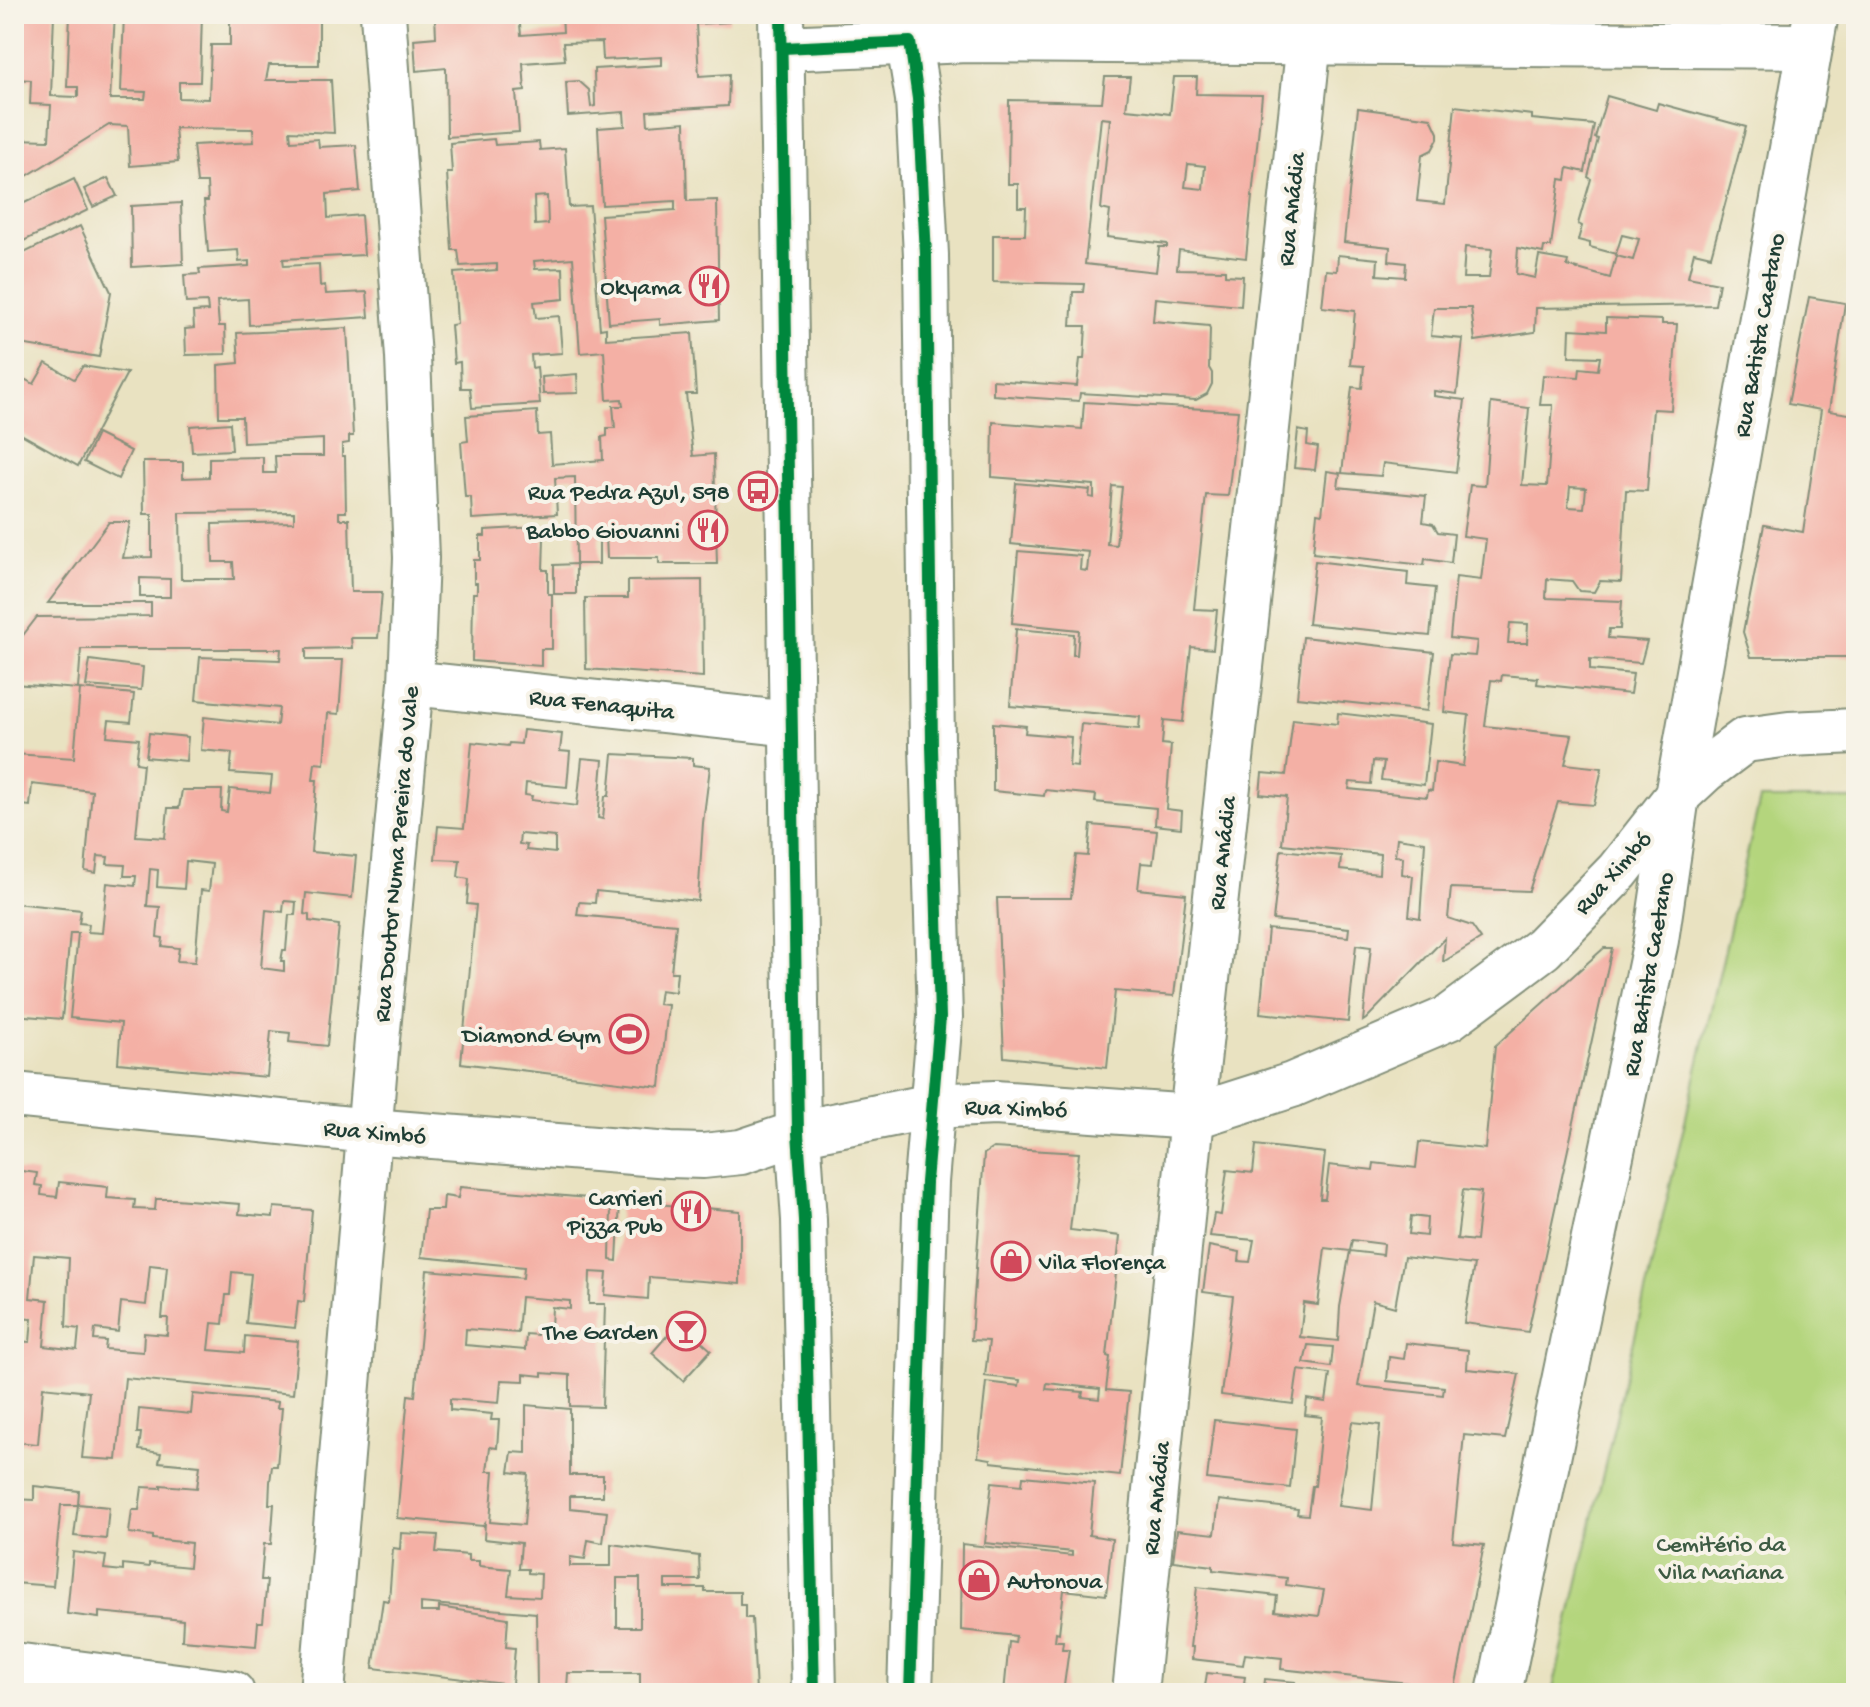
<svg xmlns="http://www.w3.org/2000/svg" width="1870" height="1707" font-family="'Gochi Hand',sans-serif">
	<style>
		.green { fill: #b4d57d; stroke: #6a8958; stroke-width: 2 }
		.building { fill: #f4b0a5; fill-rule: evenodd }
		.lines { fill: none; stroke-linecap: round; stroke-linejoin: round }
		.street-casing { stroke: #84907a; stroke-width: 48 }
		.secondary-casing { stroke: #84907a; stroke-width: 48 }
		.street { stroke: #fff; stroke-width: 44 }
		.secondary { stroke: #fff; stroke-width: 44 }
		.cycleway-casing { stroke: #f7f3e8; stroke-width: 17 }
		.cycleway { stroke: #00873e; stroke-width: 12 }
		.labels { text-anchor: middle; stroke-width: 8; stroke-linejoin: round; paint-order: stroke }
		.street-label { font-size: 24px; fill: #1f3d34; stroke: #f7f3e8 }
		.poi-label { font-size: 24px; fill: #1f3d34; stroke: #f7f3e8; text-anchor: end }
		.park-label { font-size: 24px; fill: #3d5b43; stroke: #f7f3e8 }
	</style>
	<rect width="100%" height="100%" fill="#f7f3e8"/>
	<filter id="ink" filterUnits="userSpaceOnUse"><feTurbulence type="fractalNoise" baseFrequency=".0125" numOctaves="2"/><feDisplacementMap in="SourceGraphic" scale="16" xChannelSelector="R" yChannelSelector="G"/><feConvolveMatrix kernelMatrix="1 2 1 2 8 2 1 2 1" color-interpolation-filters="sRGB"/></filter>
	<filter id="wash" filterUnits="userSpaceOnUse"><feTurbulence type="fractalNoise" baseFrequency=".006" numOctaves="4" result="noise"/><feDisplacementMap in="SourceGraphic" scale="32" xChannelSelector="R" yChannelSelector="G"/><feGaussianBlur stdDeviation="1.8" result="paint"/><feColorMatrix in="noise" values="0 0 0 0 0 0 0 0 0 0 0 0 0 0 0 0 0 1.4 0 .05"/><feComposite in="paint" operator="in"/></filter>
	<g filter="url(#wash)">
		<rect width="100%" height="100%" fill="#e9e2c1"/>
		<polygon class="green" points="1760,799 1856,799 1856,1693 1552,1693"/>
		<g id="blocks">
			<g class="building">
				<polygon points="14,14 54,14 51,96 78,97 78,87 67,87 70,14 115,14 110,99 145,99 146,92 121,91 124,14 202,14 200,82 179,82 179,98 209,99 211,45 230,45 230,14 319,14 319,65 269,65 266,80 331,80 334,133 290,131 291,141 318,139 319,147 356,145 360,191 327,194 328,218 361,215 364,255 283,259 284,266 319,264 320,286 325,285 326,294 367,292 369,317 249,325 248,299 217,301 219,326 225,326 226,354 186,355 185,329 194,328 193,312 208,311 207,302 186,303 184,275 200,274 199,269 249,266 249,261 239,262 238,250 208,252 204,201 208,201 207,183 197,183 193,145 254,142 253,129 175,128 178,162 130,166 128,126 109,125 14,184 14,139 49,140 51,105 30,104 31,80 14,79"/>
				<polygon points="435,14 519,14 521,35 563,32 562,14 606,14 606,16 729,14 729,22 696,24 699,76 729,74 728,106 647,111 648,125 685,122 687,201 717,200 719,320 660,325 660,319 609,323 601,215 675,210 675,201 602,205 598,128 625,126 624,112 568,116 566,82 579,81 589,90 591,107 595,106 594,69 662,65 662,57 603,60 602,42 563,43 565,60 523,63 525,91 516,92 519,132 447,137 446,68 416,71 414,39 436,37"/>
				<path d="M1105,77H1130L1126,109L1148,111L1170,114L1174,77H1197L1196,94L1262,95L1246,258L1179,250L1177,269L1225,270V275L1243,276L1241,306L1155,298L1153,321L1209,326L1210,329L1209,368L1212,373V384L1207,394L1196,400L1080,393L1079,401L993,395V380L1077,386L1080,359H1084L1086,326H1071L1073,292H1083L1084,284L993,282V235H1025L1026,207H1018V184H1008L1009,100L1102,102ZM1101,118L1110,119L1101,209L1110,211L1107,237L1167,244V247H1159L1156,272L1085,264ZM1188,164L1205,166L1203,189L1185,187Z"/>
				<path d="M1607,96L1656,110L1658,103L1746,127L1711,256L1694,252L1688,277L1719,283L1715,305L1536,308L1535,332L1475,341L1471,308H1434L1431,336L1463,339L1457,394L1434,391V396L1465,400L1456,472L1383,463L1381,476L1342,473L1352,387L1362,388L1364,366L1350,365L1355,311L1322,307L1326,270L1337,271L1338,255L1378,259L1377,275L1405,277L1406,263L1389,261L1390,247L1344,242L1358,108L1431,118L1438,133V139L1432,150L1422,155L1417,201L1445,204L1455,106L1532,115V119L1594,125L1585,172L1568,168L1566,180L1560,179L1551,247H1544L1543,253L1518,248L1516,274L1535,278L1539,256L1568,261L1567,266L1610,278L1616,256L1633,260L1639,239L1622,235L1616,254L1590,247V243L1578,240L1582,226L1578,224L1591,179L1588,177L1598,139L1595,138ZM1465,247L1492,249L1489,278H1463Z"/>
				<path d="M494,139L495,145L539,142L540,150L565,148L569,207L590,206L600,329L606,328V339L692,333L696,394H686L693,456L714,454L717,564H659V558H607L606,536H599V564H576L575,477L555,478L557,514L472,519L471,497H465L461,442L468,441L466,416L537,411L538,435L550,434L552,464L603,460L602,437L607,436V428H615L613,406H623L622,399L607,400L604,351L580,353L573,258L534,261L535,269L563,268L564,299L534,302L536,318L559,316L562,353L531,355L532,368L537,367L540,404L472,408L470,388H461L460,362L454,363L451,325L457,324L454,273L497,270V264L460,266L458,250H452L447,173H452L450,143ZM547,196L548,224L535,225L534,197Z"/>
				<polygon points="108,178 117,196 93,207 84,189"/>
				<polygon points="74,179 88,210 15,245 20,255 80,226 111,292 99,357 14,343 14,208"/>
				<polygon points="181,203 183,264 132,267 131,206"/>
				<polygon points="1809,297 1845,303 1829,411 1856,415 1856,657 1751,657 1743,632 1764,525 1803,532 1821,410 1788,404"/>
				<path d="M1606,318L1662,320V324H1677L1671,410L1653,409L1647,491L1626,490L1621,582L1600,581L1594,592L1579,591L1572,581L1547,579L1546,598L1622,601L1620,629H1609L1608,638L1647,641L1641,663L1590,659V670L1633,674L1630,694L1537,684L1538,678L1502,675L1501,681L1491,680L1485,726L1572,735L1565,764L1602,768L1594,805L1558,802L1529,891L1451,888L1448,918L1472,926L1481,939L1443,962L1445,938L1366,1019L1363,1021L1371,947L1356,945L1348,1022L1260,1013L1268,929L1348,937L1349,928L1273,920L1281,850L1341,856L1340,870L1379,874L1380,854L1282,844L1287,797L1260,794L1262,773L1286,775L1293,719L1337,724L1338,713L1431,724L1424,785L1381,780L1384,762L1373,761L1371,784L1350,782L1349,789L1427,797L1428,790L1432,791L1435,762L1463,766L1469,715L1444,712L1450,654L1475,656L1477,641L1450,638L1456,577L1481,580L1486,539L1463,536L1470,485L1485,486L1491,403L1529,408L1522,485L1547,486L1553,405H1540L1543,375L1579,377L1580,368L1598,370L1600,357L1569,356L1570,329L1606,331ZM1570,487L1586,488L1584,508L1568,507ZM1510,623L1528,624L1527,643H1508ZM1397,838L1425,842L1420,918L1409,916L1413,876L1402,874L1403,857L1395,856Z"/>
				<path d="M347,328L353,436H349V443L342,444V456H345L346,512H339V519H349L351,592H382L378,638H351L352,648L306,649V660H343L339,714L328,713L324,764L315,763L313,780H317L311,852L356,856L352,898L306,893L304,914L309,915V921L339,925L327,1046L289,1042L290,1033L271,1031L267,1077L118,1063L121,1023L70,1018L78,933H70L62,1019L14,1015V903L81,910L79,923L89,924L88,932L102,933L107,883L135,886L136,876H124L125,865L107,864L108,857L98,856L96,873L85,871L92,791L32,784L30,806L14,804V754L74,758L80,689L134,694L131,722L109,720L107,736L139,739L136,763L143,764L136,836L165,838L168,808H179L182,790H222L221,811L227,812L230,789L270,793L272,776L230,773L232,753L201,750L204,717L277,725L279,708L196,700L200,657L280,660L281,649H81L78,689L14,684V647L37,617L151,616V603H48L109,522H130L123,558L152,557V514H144L143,462H183V478L209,477V458L263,457V473H276L275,456H323V439L243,443L242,417H219L218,365L239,363L237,333ZM294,512V522L212,524L213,562H233L234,579H181L180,513ZM140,578L170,579V597H140ZM186,861L212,864L209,891L201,890L195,962L177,961L179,948L162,946L163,938L157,937L160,907L147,906L150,869L158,870L157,887L184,889ZM284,901L296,902L295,915H289L286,950H283L281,961H284V971L261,968L266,910L283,912Z"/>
				<polygon points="46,363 74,379 83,366 127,373 78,466 14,430 14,374 34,384"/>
				<polygon points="577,374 578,393 543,394 542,377"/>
				<path d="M1084,402L1238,411L1228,496L1206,495L1194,609L1217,610L1213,649L1191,647L1183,722L1164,720L1162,744L1171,745L1166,809L1182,811L1181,828L1155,825L1156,808L1095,802L1096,795L1045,790L1044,796L993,791V723L1026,726L1025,733L1071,737L1069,766L1077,767L1081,724L1139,729L1140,717L1010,706L1016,629L1074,634L1073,655H1077L1079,630L1012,623L1018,551L1081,556L1080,570L1087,571L1089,552L1011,544L1016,483L1090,490L1089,497L1094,498V485L992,477L993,422L1082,429ZM1112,486L1122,487L1116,545L1107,544Z"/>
				<polygon points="230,423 232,450 192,452 190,426"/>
				<polygon points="1298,430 1308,432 1307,445 1318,447 1315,470 1294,468"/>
				<polygon points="97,434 131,451 118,479 84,462"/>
				<polygon points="1327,471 1340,473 1338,487 1426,496 1423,522 1433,524 1438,532 1454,534 1451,563 1425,559 1424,565 1313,553 1317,513 1322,514"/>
				<polygon points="538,527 538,538 544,538 543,570 548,570 548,594 552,594 552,649 541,649 541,666 472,661 473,593 477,593 477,583 474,583 474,560 480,560 480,536 485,536 485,530"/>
				<polygon points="1315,561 1408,572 1407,585 1435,588 1430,636 1308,624"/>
				<polygon points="576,564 576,594 554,594 554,565"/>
				<polygon points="702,580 703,677 586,669 585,598 628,598 628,581"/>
				<polygon points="1303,637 1434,652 1427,711 1297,697"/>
				<polygon points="90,660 143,667 141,690 86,686"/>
				<path d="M523,730L562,734L560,751L570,752L567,787L526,783L525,795L532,796L531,800L577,806L582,758L603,760L598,818L603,819L605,796H609L613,754L693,758V765L710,767L703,823L698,901L596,891L595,903L579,902L577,915L676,924L671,972H677L675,992L660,990L658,1004L668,1005L660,1087L461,1063L476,905L467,904L469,879L458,877L460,860L435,859L438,826L464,828L472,742L508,746L509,743L521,744ZM520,834L555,837V853L526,850L527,845L519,844Z"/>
				<polygon points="149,733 188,737 186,761 146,757"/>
				<polygon points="1091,825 1157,831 1153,864 1141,863 1138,889 1186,894 1174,996 1115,991 1107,1068 1004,1057 997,898 1071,898 1076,855 1088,856"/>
				<path d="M1604,948H1612L1528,1332L1464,1323L1474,1265L1404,1257L1395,1307L1373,1301L1358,1386L1443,1395L1444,1387L1387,1381L1389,1357L1404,1359L1406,1343L1468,1350L1467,1369L1519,1374L1505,1439L1464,1435L1453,1542L1484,1545L1455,1688L1281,1669L1282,1658L1245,1654L1243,1665L1192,1659L1193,1647H1190L1197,1587L1277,1596L1275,1611L1319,1616L1324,1590L1286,1585L1287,1578L1213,1570V1566L1173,1561L1177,1530L1215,1534L1219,1500L1298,1509L1297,1514L1308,1515L1312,1486H1315L1322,1417L1305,1415L1307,1399L1326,1402L1330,1374L1298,1370L1293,1404L1221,1395L1233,1296L1203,1292L1209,1246L1240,1252L1239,1261L1250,1262L1254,1240L1210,1236L1214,1214L1221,1215L1227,1170L1253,1173L1256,1145L1325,1153L1320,1199H1325L1329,1165L1373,1170L1374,1163L1416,1168L1419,1142L1485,1149L1495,1046ZM1463,1190L1481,1192L1476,1241L1457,1239ZM1411,1216L1427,1218L1426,1236L1409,1234ZM1352,1240L1384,1244L1383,1255L1350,1251L1340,1307L1338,1341L1300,1337L1304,1303L1318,1305L1325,1248L1350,1251ZM1308,1345L1333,1347L1331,1367L1304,1363ZM1352,1422L1380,1425L1372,1510L1338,1506Z"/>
				<path d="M993,1148L1079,1153L1070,1230L1120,1236L1107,1356L1110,1357L1106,1390L1129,1392L1120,1476L991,1462V1459L978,1457L986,1382L1019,1386L1020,1380L985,1376L989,1341L971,1340L984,1154ZM1047,1383L1100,1389L1099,1399L1082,1397L1083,1392L1046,1389Z"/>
				<path d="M14,1170L37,1173L35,1185L42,1186L41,1195L57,1197L59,1182L108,1187L107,1198L135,1200L134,1209L155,1210L156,1199H175L240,1204L239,1214L273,1217L274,1207L312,1210L304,1302L298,1301L295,1328L246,1323L251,1274L232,1272L230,1295H226L223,1324L212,1323L209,1350L244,1353L245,1336L298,1341L293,1394L125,1378L117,1460L82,1458L89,1392L43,1387L38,1444L14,1442V1392H17L18,1384L14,1383V1341L30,1342L32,1319L14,1318ZM34,1255L69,1258L66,1327L79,1329L77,1350L44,1346L48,1300L30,1298ZM150,1265L167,1267L162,1318H168L167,1335L144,1333L143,1352L105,1349L106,1341L94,1340L95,1329L118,1332L121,1302L146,1305Z"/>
				<path d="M460,1187L599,1199V1207H611L610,1260L617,1261L620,1201L740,1211V1284L649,1277L648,1299L605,1295L607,1273L590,1272L589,1304H605L602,1407L570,1406V1375L542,1373V1376L524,1374V1381L501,1380L499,1403L450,1399V1410L492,1414L491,1420H499L497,1448L490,1447L487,1471H494L490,1522L524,1525L528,1474L509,1472L512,1452L526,1453V1405L570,1409V1475H603V1496H570V1508L607,1512L603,1543L588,1540L585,1559L570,1557V1566H611V1544L699,1556L700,1580H665V1588H705V1592H740V1605H745V1618H752L756,1692H652V1689H640V1673H568L567,1688L537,1687L536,1613L421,1603V1612H439V1607L508,1618L506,1647L515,1648L512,1685L373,1668L383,1600L389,1601L393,1548L400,1549L401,1533L438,1535L436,1552L468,1555V1561H479V1566L511,1569L508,1595L540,1597L541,1574L528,1573V1569H519L521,1543L484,1539L485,1523L483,1526L397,1518L408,1395L415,1396L427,1270L523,1278L524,1267L421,1257L426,1210H443L444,1196L458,1198ZM521,1297L570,1301V1309L552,1307L551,1328L537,1326V1335L526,1334L525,1350L465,1345L466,1329L518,1333ZM617,1578H640V1627H617Z"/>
				<polygon points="679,1322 711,1350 683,1381 652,1353"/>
				<polygon points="193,1394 278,1402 277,1408 282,1408 277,1466 272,1466 270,1482 269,1504 274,1504 271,1544 264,1544 261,1580 267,1580 263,1622 258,1622 256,1646 182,1640 183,1620 99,1612 99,1618 67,1614 73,1552 106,1556 104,1569 123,1571 123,1564 149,1567 149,1563 189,1567 191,1543 153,1539 153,1536 129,1533 132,1510 139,1510 142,1487 161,1488 161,1485 197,1488 200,1466 159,1462 161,1453 139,1450 141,1433 137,1433 139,1409 191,1414"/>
				<polygon points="1214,1420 1296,1429 1290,1488 1207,1479"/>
				<polygon points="1023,1476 1094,1483 1089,1535 1112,1539 1106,1595 1064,1590 1059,1633 1056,1632 1055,1641 1063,1641 1062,1649 1069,1649 1063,1693 1004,1693 1009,1642 1015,1643 1016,1636 961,1630 962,1544 1072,1556 1072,1552 985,1543 992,1482 1022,1485"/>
				<polygon points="34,1486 79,1491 78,1504 109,1507 106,1539 74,1536 78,1505 61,1505 53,1586 14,1583 14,1499 34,1500"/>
				<polygon points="1207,1673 1245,1677 1244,1683 1264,1688 1265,1679 1295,1682 1293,1693 1204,1693"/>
			</g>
		</g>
	</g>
	<g filter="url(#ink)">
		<use href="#blocks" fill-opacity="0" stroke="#84907a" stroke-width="2"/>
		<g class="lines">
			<defs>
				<g id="street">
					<polyline points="411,683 792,724"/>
					<polyline points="14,1095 370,1131 670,1155 703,1156 741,1152 798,1133"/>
					<polyline points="14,1665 232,1693"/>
					<polyline points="322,1693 377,1040 411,683 416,558 408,357 383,14"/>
					<polyline points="1135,1693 1192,1117 1312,14"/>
					<polyline points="1499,1693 1656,940 1677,796"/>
				</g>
				<g id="secondary">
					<polyline points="781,14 798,1133 804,1220 814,1693"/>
					<polyline points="904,14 918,99 926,255 932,746 940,1017 926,1182 910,1693"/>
					<polyline points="783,48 967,40 1810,46"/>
					<polyline points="1677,796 1816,14"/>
					<polyline points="798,1133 932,1106 995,1103 1192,1117 1292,1085 1449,1018 1543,948 1618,871 1677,796 1705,770 1745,740 1789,734 1856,731"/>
				</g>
			</defs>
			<use href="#street" class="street-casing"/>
			<use href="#secondary" class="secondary-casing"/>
			<use href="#street" class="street"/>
			<use href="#secondary" class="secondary"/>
			<defs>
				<g id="cycleway">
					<polyline points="781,14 798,1133 804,1220 814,1693"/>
					<polyline points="783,48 910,42 918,99 926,255 932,746 940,1017 926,1182 910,1693"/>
				</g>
			</defs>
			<use href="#cycleway" class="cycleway-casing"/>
			<use href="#cycleway" class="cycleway"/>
		</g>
	</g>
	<defs>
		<symbol id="restaurant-ring" viewBox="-11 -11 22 22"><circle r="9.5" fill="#f7f3e8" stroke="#d1495b" stroke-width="1.5"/><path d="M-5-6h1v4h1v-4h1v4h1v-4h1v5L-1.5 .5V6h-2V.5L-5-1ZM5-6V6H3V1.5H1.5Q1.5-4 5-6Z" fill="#d1495b"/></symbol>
		<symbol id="bus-ring" viewBox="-11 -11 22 22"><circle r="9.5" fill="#f7f3e8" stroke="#d1495b" stroke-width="1.5"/><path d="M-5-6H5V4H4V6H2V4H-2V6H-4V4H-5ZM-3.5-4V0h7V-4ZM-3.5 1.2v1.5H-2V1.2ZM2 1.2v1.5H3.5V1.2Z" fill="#d1495b"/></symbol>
		<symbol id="stadium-ring" viewBox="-11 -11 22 22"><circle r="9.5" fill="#f7f3e8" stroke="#d1495b" stroke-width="1.5"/><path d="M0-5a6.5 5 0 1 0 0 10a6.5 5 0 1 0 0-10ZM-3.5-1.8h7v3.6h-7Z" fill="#d1495b"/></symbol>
		<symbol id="shop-ring" viewBox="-11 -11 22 22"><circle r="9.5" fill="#f7f3e8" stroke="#d1495b" stroke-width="1.5"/><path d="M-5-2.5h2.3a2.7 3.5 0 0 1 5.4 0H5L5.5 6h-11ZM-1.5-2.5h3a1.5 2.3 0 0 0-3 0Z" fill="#d1495b"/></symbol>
		<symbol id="bar-ring" viewBox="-11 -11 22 22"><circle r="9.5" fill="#f7f3e8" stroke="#d1495b" stroke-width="1.5"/><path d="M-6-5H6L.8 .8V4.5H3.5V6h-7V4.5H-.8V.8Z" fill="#d1495b"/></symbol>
	</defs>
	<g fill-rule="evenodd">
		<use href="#restaurant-ring" x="687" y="264" width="44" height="44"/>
		<use href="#bus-ring" x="736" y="469" width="44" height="44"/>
		<use href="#restaurant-ring" x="686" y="508" width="44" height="44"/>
		<use href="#stadium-ring" x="607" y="1012" width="44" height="44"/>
		<use href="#restaurant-ring" x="669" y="1189" width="44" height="44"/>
		<use href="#shop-ring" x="989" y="1239" width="44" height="44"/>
		<use href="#bar-ring" x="664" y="1309" width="44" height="44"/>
		<use href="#shop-ring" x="957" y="1558" width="44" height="44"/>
	</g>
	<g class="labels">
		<g class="street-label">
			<text transform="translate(1290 209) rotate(-84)" y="8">Rua Anádia</text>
			<text transform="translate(1758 335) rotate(-80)" y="8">Rua Batista Caetano</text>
			<text transform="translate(602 703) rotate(6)" y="8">Rua Fenaquita</text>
			<text transform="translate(1221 853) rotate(-84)" y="8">Rua Anádia</text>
			<text transform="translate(395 854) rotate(-85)" y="8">Rua Doutor Numa Pereira do Vale</text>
			<text transform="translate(1612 872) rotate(-48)" y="8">Rua Ximbó</text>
			<text transform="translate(1647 974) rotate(-80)" y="8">Rua Batista Caetano</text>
			<text transform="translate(1016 1107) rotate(2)" y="8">Rua Ximbó</text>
			<text transform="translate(375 1131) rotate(5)" y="8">Rua Ximbó</text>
			<text transform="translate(1155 1498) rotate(-84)" y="8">Rua Anádia</text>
		</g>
		<g class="poi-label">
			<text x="681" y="294">Okyama</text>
			<text x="730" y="499">Rua Pedra Azul, 598</text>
			<text x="680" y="538">Babbo Giovanni</text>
			<text x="601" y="1042">Diamond Gym</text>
			<text x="663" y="1205">Carrieri<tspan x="663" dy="28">Pizza Pub</tspan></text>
			<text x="1039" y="1269" text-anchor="start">Vila Florença</text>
			<text x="658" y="1339">The Garden</text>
			<text x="1007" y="1588" text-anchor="start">Autonova</text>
		</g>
		<g class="park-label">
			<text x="1721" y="1551">Cemitério da<tspan x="1721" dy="28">Vila Mariana</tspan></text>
		</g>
	</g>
	<rect width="1870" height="1707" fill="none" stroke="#f7f3e8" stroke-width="48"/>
</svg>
